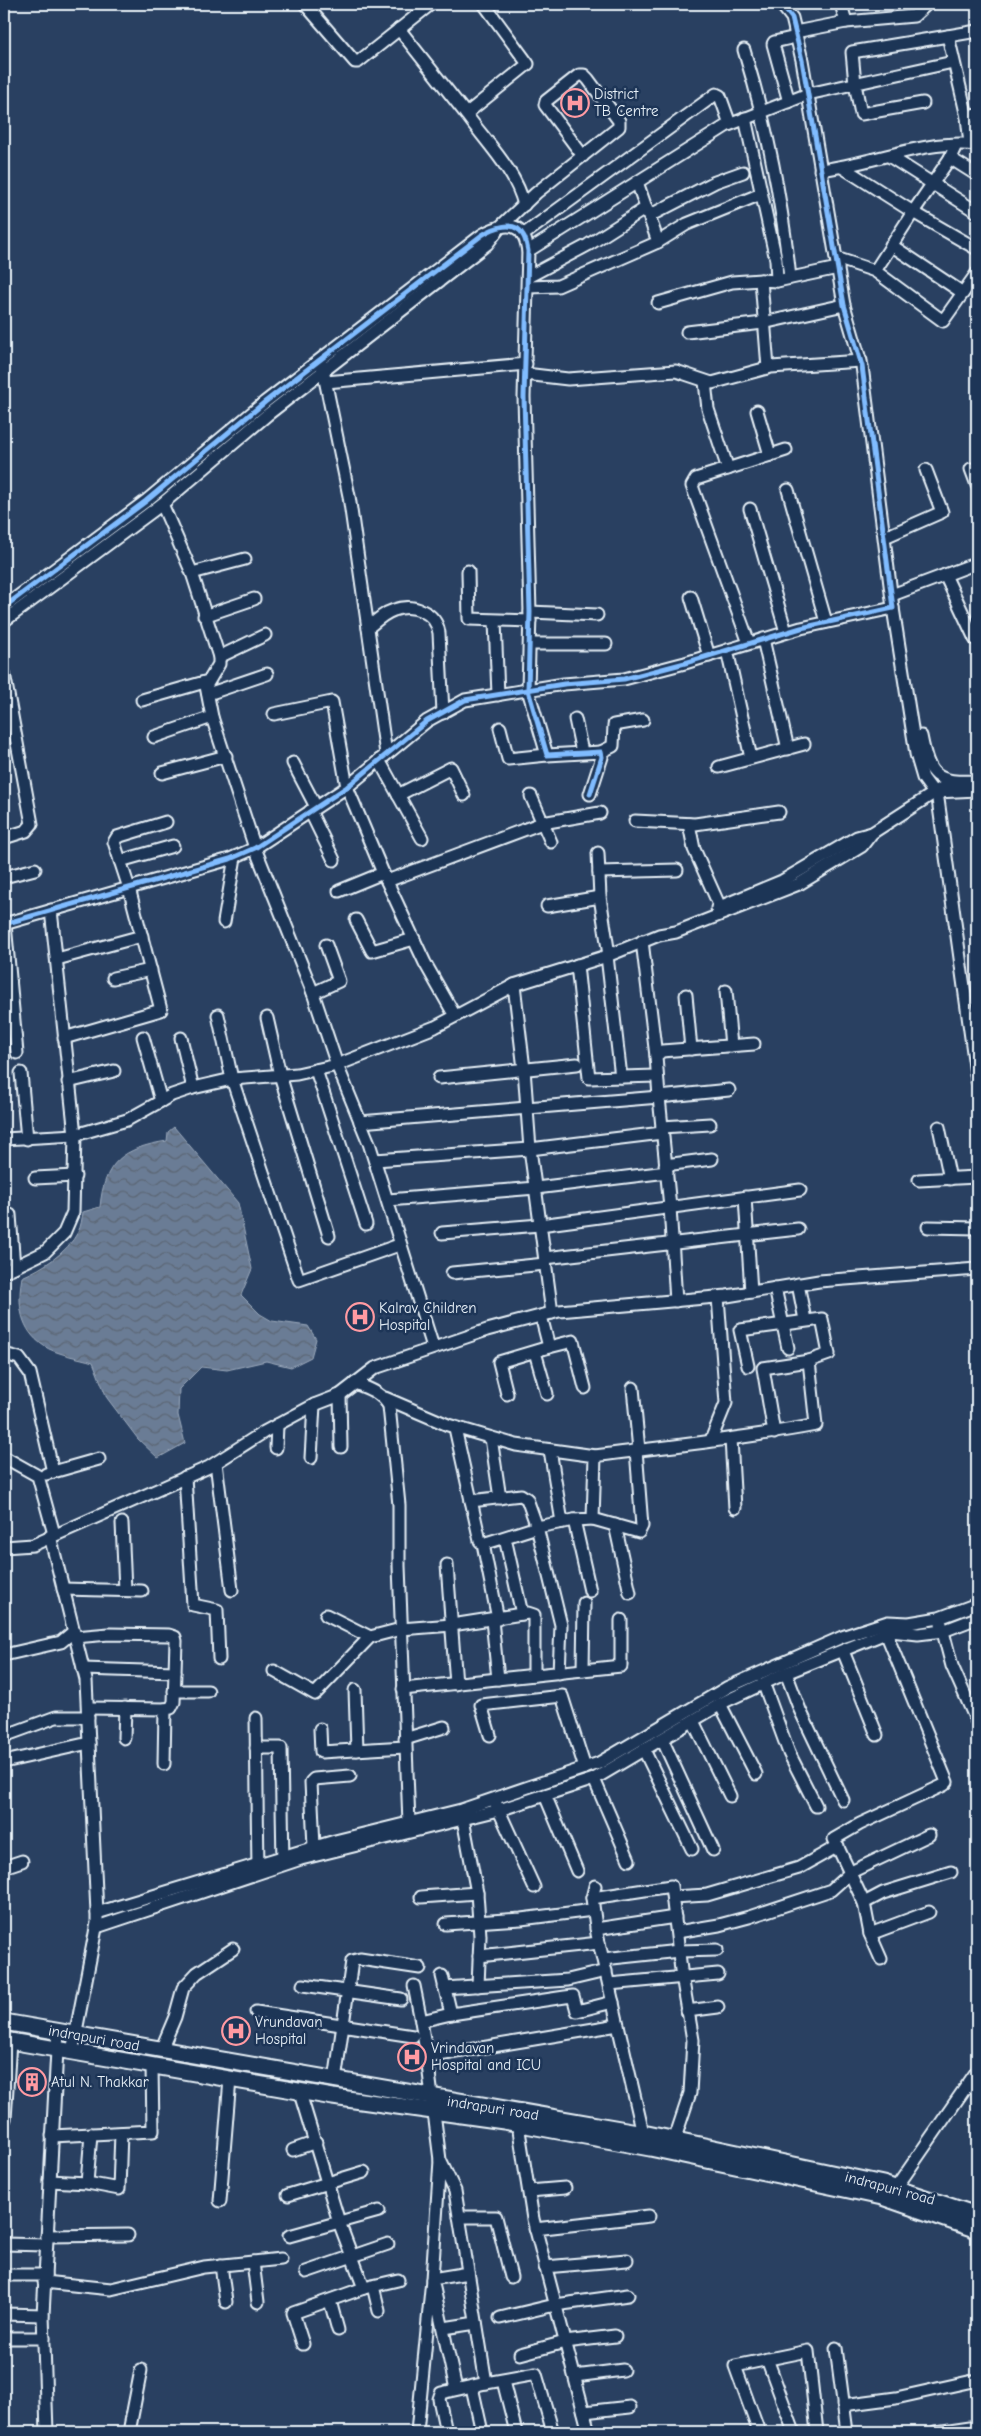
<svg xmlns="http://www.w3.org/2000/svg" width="981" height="2436" font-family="'Comic Neue',sans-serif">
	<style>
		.water { fill: url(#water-waves); stroke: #9dabbd }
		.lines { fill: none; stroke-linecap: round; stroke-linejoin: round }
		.minor-casing { stroke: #e8f1f8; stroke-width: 15 }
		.major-casing { stroke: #e8f1f8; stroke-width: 19 }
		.minor { stroke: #1d3557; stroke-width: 11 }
		.major { stroke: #1d3557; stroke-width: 15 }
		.cycleway-casing { stroke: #1d3557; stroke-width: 8 }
		.cycleway { stroke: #80bcff; stroke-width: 5 }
		.labels { text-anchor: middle; stroke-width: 5; stroke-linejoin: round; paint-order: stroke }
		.poi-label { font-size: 15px; fill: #e8f1f8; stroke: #1d3557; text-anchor: start }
		.street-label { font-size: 15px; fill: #e8f1f8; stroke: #1d3557 }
	</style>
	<defs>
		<pattern id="water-waves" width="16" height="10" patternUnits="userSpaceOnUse" patternTransform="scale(1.25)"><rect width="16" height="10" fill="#6b7c95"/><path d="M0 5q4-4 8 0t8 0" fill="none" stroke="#5a6573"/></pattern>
	</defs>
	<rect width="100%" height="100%" fill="#294061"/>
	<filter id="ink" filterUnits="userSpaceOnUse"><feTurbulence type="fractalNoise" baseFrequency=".02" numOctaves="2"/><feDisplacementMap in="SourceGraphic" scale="10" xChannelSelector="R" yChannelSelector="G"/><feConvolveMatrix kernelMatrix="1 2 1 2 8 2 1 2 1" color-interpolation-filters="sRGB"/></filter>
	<g filter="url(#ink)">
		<path class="water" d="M174,1127L238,1203L252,1269L241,1295L260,1314L272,1321L308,1326L316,1339L311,1357L291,1367L266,1361L227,1370L201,1367L179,1389L178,1415L185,1443L158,1458L138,1439L107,1398L93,1362C80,1358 55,1354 44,1346C20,1330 17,1304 22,1277C43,1268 67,1253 78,1232C81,1227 82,1218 83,1212L100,1207C104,1162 123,1148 167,1141L168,1132Z"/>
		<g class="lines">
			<defs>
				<g id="minor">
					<polyline points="305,4 355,62 358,62 431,4"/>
					<path d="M484,4L528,64L466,114C486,142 516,171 524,205"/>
					<polyline points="841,4 846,22"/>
					<polyline points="399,29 466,114"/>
					<polyline points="795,32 846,22 914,16 927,4"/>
					<polyline points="948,36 977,31"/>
					<path d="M744,50C767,125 782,201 790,278"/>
					<polyline points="789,102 773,44 774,42 796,37"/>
					<polyline points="923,103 861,114 855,84 852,52 948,36 967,117"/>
					<polyline points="745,118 776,260 777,281"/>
					<polyline points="970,144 967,117 977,115"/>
					<polyline points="889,156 977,212"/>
					<polyline points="950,158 977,175"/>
					<polyline points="842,167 913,212 950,158 956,145"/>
					<path d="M820,170C872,164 924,139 977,145"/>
					<polyline points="649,216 715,182 743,172"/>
					<polyline points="523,235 716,94 720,96 730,124"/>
					<polyline points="658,242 687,224 761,194"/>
					<polyline points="891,245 963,293"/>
					<polyline points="977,249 913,212 875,271 943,321 977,273"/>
					<polyline points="528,251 726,126 808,94 953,62"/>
					<polyline points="836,258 875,271"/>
					<polyline points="528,277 588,245 646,208"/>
					<polyline points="528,287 558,286 658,242 637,182"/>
					<polyline points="658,303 732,282 761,280"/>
					<polyline points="687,332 763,323 844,305"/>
					<polyline points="322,365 349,496 386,754"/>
					<polyline points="768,368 761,280 777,281 838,268"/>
					<polyline points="525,374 568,379 676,371 712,383 771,367 861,361"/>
					<polyline points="326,382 526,364"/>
					<polyline points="705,382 708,409 728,469"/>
					<polyline points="757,411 770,455"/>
					<polyline points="971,469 977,485"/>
					<polyline points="788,490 826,622"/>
					<polyline points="750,509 786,632"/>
					<polyline points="885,537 942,512 926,470"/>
					<polyline points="468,571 469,619 530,621"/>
					<polyline points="192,573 245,559"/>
					<polyline points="945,575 975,639"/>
					<polyline points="892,595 977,563"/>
					<polyline points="691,597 709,656"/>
					<path d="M4,607L146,501L265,402L482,235C493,228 515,219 523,235C526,239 527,246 528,251L524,397L530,612L528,690L547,755L601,752L602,757L590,794"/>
					<polyline points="893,608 916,754 923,778 931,789 937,792 977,790"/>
					<polyline points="530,612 597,615"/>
					<polyline points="204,616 254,599"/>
					<polyline points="4,621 162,504 267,415 487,244 501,226 536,193 619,127 619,121 588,79 584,75 579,75 546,101 545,105 583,156"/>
					<polyline points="495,621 498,695"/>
					<path d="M368,628C376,621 384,613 394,610C413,603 436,612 439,633L443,713"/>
					<polyline points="763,639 788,749"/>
					<polyline points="749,643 692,486 696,479 786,450"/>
					<polyline points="530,644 606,644"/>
					<polyline points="727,650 751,758"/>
					<polyline points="219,657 265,635"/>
					<polyline points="4,673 32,824 26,831 4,838"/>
					<polyline points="208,694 267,674"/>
					<polyline points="142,700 208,681"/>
					<polyline points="274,714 332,702 347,787 383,873 425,963 455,1016"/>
					<polyline points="575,719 582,752"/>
					<polyline points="500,728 508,759 547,755"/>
					<path d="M921,736C929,777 936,783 977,781"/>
					<polyline points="154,737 212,717"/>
					<polyline points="601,752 613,746 614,725 643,720"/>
					<polyline points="379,760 422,838"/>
					<polyline points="293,763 316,807"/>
					<polyline points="719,767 804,744"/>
					<polyline points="162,773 226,756"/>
					<polyline points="937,792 977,1081"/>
					<polyline points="398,795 451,768 464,795"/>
					<polyline points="531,796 551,842"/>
					<polyline points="310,811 334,860"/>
					<polyline points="635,821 695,824 779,812"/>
					<polyline points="689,824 694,849 720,907"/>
					<polyline points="598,853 600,897 609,955"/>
					<polyline points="120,861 173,846"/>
					<polyline points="599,872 677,870"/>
					<polyline points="4,877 35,869"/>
					<polyline points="387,881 542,823 600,813"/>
					<polyline points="339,891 383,873"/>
					<polyline points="547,906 600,897"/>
					<polyline points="717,908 782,881 857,837 872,833 951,782"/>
					<polyline points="356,920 372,951 414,939"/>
					<polyline points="224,922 235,857"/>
					<polyline points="4,924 230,859 255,848 347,787 427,721 465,700 564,684 624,679 685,663 801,628 893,608 862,366 844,305 802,60 792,18 781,4"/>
					<polyline points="5,924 17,1053"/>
					<polyline points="642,941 656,1056"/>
					<polyline points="607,956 621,1077"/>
					<polyline points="57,959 142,936"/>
					<polyline points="577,965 589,1078 656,1076"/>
					<polyline points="113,978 151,970"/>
					<polyline points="514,985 524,1069 530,1149 552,1313"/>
					<polyline points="726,991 731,1046"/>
					<polyline points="313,993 339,981 326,945"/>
					<polyline points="686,995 691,1049"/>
					<polyline points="218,1015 232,1079 299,1280 399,1245"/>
					<polyline points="267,1018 280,1075 329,1236"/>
					<polyline points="143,1037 161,1101"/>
					<polyline points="64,1038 161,1010 129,888 114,842 117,837 166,822"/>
					<polyline points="181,1038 193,1088"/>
					<polyline points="316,1070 366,1224"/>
					<polyline points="21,1073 27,1139"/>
					<polyline points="439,1078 577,1064"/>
					<polyline points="68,1082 114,1071"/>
					<polyline points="729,1090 659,1097 656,1056 662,1051 754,1044"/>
					<polyline points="360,1122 659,1097 670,1207 676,1301"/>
					<polyline points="662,1127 710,1124"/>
					<polyline points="939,1127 950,1179"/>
					<polyline points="4,1139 75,1135 127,1120 172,1095 193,1088 232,1079 297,1074 337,1065 313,993 255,848 212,717 206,686 219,664 219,657 192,573 162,504"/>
					<polyline points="375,1160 530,1149 662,1133"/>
					<polyline points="665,1165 712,1159"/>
					<polyline points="35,1178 75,1176"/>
					<polyline points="919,1180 977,1177"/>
					<polyline points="745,1197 751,1292"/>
					<polyline points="388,1200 536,1188 667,1172"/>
					<polyline points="10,1215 14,1267"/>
					<polyline points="928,1227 977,1228"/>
					<polyline points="442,1233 540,1225 800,1190"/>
					<polyline points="545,1258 798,1229"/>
					<polyline points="4,1272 45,1252 64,1233 73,1212 75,1135 51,910"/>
					<polyline points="452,1273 545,1264"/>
					<polyline points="798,1284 805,1320"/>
					<polyline points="775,1288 788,1348"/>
					<polyline points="433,1347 369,1143 337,1065 435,1027 514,985 607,956 659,935 676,932 799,884 862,846 872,833"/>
					<polyline points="549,1347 573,1341 585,1388"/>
					<polyline points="535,1352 547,1394"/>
					<polyline points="4,1354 19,1358 30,1373 53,1472"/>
					<path d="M355,1383C369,1389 381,1392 389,1406L399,1505V1566L409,1823"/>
					<polyline points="633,1388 639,1450"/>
					<polyline points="507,1394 499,1362 549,1347 541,1316"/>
					<polyline points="340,1395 341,1447"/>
					<polyline points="385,1398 448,1425 516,1445 595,1456 593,1519 574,1520 537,1527 483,1544"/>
					<polyline points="455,1428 480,1541 483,1544 498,1619"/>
					<polyline points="774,1433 763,1368 809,1361"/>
					<polyline points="491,1438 500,1498"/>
					<polyline points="731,1439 735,1508"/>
					<polyline points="711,1440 726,1403 718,1297"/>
					<polyline points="276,1448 277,1425"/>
					<polyline points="550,1450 562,1522"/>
					<path d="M595,1456C669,1446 743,1439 816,1425L809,1361L829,1354L822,1319L740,1330L748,1366"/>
					<polyline points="4,1457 38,1476 54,1534"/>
					<polyline points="311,1458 314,1405"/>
					<polyline points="216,1463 232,1590"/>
					<polyline points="46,1474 99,1459"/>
					<polyline points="185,1477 193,1605 217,1610 219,1659"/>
					<polyline points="471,1501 521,1495 527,1499 537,1527 561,1625 559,1673"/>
					<polyline points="593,1519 639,1532 642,1526 636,1450"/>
					<polyline points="574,1520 590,1591"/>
					<polyline points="122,1523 125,1590"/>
					<polyline points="615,1525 630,1593"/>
					<polyline points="50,1536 86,1680 97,1913 97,1923 72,2052"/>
					<polyline points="505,1538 522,1614"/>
					<polyline points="4,1547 33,1545 209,1467 264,1432 314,1405 340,1395 375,1368 487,1330 559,1311 727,1296 819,1281 977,1269"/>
					<polyline points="447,1565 456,1684"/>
					<polyline points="63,1589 142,1591"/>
					<polyline points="326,1615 370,1637"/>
					<polyline points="492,1620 498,1679"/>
					<polyline points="941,1624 952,1666 977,1722"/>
					<polyline points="75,1637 109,1634 169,1635 175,1637 176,1641 174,1702 171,1708 165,1709"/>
					<polyline points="843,1651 877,1735"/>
					<polyline points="4,1655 61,1642 73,1632"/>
					<polyline points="83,1669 175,1672"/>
					<polyline points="583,1670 584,1603"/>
					<polyline points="274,1671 315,1694 370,1637 401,1629 452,1625 528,1613 534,1615 534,1675"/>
					<polyline points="786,1673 800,1710 843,1800"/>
					<polyline points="764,1685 789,1753 816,1806"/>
					<polyline points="403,1689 621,1666 621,1620"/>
					<polyline points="355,1690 357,1750"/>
					<polyline points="174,1691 208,1691"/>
					<polyline points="720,1704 756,1774"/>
					<polyline points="88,1708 165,1709 164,1764"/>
					<polyline points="256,1718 258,1871"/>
					<polyline points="693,1721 730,1796"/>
					<polyline points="320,1729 321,1752 405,1747"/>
					<polyline points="490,1735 481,1705 562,1696 585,1768"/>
					<polyline points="4,1736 56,1717 88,1717"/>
					<polyline points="124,1738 125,1708"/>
					<polyline points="405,1739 444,1727"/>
					<polyline points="662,1739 713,1850"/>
					<polyline points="256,1748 281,1748 283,1863"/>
					<polyline points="644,1750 692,1849"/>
					<polyline points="4,1762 89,1743"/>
					<polyline points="594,1779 629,1860"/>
					<polyline points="545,1795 577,1871"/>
					<polyline points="496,1804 534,1887"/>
					<polyline points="462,1814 477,1893 480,1936 478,1986"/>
					<polyline points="314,1847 311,1782 314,1779 350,1776"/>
					<polyline points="4,1867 22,1861"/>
					<polyline points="595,1886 592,1898 597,1934 643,2133"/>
					<polyline points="421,1897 477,1893"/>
					<polyline points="673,1897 707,1895 799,1868 838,1846"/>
					<polyline points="592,1898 671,1886 681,1970 693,2040 690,2093 674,2141"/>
					<polyline points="864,1903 883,1893 951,1872"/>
					<polyline points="97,1913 335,1841 461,1810 599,1763 728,1687 842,1637 888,1622 909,1623 939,1618 977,1604"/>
					<polyline points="446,1924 521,1919 593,1910"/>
					<polyline points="97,1927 301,1859 499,1810 594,1779 726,1701 786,1673 891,1631 918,1634 943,1631 977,1618"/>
					<polyline points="596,1929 675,1917"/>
					<polyline points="677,1932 719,1925 749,1917 831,1890 851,1872 929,1835"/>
					<polyline points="870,1934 929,1912"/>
					<polyline points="479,1956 599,1943"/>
					<polyline points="603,1959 679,1951 717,1950"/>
					<polyline points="881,1959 870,1934 864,1903 834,1839 860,1824 944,1785 947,1782 886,1633"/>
					<polyline points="442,1976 451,2014 565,1997 573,1996 577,2011 613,2002"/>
					<polyline points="609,1984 718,1974"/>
					<polyline points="303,1985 401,1999"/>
					<polyline points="414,1986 421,2021"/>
					<polyline points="444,1988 568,1980 606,1971"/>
					<polyline points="687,2011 718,2007"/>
					<polyline points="256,2012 413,2036"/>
					<polyline points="451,2014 421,2021 427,2057 618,2025"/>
					<polyline points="161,2050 175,2017 183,1988 197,1973 233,1949"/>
					<polyline points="427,2057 440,2160 455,2191 486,2383 536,2374 553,2432"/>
					<polyline points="335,2081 352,1961 360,1959 420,1968"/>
					<polyline points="299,2090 339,2222 364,2288 293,2313 303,2344"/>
					<polyline points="517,2118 533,2219 589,2432"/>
					<polyline points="5,2119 10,2041"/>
					<polyline points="52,2136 153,2131 152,2066"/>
					<polyline points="293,2150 316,2142"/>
					<polyline points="50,2181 87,2183 91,2134"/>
					<polyline points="87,2183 119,2189 121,2133"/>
					<polyline points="896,2188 977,2071"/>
					<polyline points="529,2191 565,2188"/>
					<polyline points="288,2195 364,2172"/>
					<polyline points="220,2201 230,2079"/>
					<polyline points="459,2217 496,2217 511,2277"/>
					<polyline points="535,2229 649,2216"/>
					<polyline points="47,2236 128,2235"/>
					<polyline points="289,2236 379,2211"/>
					<polyline points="4,2244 46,2245"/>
					<polyline points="253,2262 258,2302"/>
					<polyline points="221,2265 226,2302"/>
					<polyline points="545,2267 627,2260"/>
					<polyline points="306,2272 388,2244"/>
					<polyline points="4,2275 45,2275"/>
					<polyline points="44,2282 111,2289 204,2267 281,2259"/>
					<polyline points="373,2286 379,2311"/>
					<polyline points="364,2288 398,2280"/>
					<polyline points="330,2301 338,2330"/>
					<polyline points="4,2314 43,2315"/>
					<polyline points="500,2318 555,2305 628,2295"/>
					<polyline points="444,2328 476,2323"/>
					<polyline points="4,2338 44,2338"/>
					<polyline points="836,2348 847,2432"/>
					<polyline points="520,2354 565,2342 615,2336"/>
					<polyline points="767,2359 794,2432"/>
					<polyline points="575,2376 623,2370"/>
					<polyline points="503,2381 516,2432"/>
					<polyline points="472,2387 482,2432"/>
					<polyline points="456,2389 432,2279 468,2273"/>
					<polyline points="843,2405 896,2398 977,2380"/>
					<polyline points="584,2412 630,2407"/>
					<polyline points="47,2432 43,2315 58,2031"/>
					<polyline points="129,2432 141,2370"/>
					<polyline points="417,2432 432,2279 440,2160"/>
					<polyline points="446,2432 439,2399 441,2393 486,2383"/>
					<polyline points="759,2432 735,2366 808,2351 817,2432"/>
					<polyline points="936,2432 977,2426"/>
				</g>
				<g id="major">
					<polyline points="4,2022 643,2133 883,2184 977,2215"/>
					<polyline points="4,2040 333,2097 504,2121 650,2148 882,2197 977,2230"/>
				</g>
			</defs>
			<use href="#minor" class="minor-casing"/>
			<use href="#major" class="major-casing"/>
			<use href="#minor" class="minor"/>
			<use href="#major" class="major"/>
			<defs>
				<g id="cycleway">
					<path d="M4,607L146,501L265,402L482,235C493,228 515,219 523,235C526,239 527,246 528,251L524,397L530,612L528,690L547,755L601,752L602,757L590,794"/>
					<polyline points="4,924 230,859 255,848 347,787 427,721 465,700 564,684 624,679 685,663 801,628 893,608 862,366 844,305 802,60 792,18 781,4"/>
				</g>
			</defs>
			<use href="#cycleway" class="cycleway-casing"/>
			<use href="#cycleway" class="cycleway"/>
		</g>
	</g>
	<defs>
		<symbol id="hospital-ring" viewBox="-11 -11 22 22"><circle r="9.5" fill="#1d3557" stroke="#ff9aa2" stroke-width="1.5"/><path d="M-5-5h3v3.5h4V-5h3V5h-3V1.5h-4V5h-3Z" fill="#ff9aa2"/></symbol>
		<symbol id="building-ring" viewBox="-11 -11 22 22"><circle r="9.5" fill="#1d3557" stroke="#ff9aa2" stroke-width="1.5"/><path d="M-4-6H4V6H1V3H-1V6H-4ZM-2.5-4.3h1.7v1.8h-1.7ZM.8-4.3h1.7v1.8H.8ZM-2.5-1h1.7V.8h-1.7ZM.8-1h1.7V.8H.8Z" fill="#ff9aa2"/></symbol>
	</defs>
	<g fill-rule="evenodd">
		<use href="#hospital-ring" x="559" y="87" width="32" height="32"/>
		<use href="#hospital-ring" x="344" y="1301" width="32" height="32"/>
		<use href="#hospital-ring" x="220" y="2015" width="32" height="32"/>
		<use href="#hospital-ring" x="396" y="2041" width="32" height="32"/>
		<use href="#building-ring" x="16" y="2066" width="32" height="32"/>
	</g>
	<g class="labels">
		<g class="poi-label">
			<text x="594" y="99">District<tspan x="594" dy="17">TB Centre</tspan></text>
			<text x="379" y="1313">Kalrav Children<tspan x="379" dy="17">Hospital</tspan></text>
			<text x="255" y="2027">Vrundavan<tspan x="255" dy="17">Hospital</tspan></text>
			<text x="431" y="2053">Vrindavan<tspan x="431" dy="17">Hospital and ICU</tspan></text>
			<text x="51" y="2087">Atul N. Thakkar</text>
		</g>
		<g class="street-label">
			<text transform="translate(94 2038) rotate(10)" y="5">indrapuri road</text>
			<text transform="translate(493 2108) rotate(9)" y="5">indrapuri road</text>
			<text transform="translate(890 2188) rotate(15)" y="5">indrapuri road</text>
		</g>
	</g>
	<rect width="981" height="2436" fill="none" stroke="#1d3557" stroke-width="20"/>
	<rect x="10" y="10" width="961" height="2416" fill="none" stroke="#e8f1f8" stroke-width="2" filter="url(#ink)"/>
</svg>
